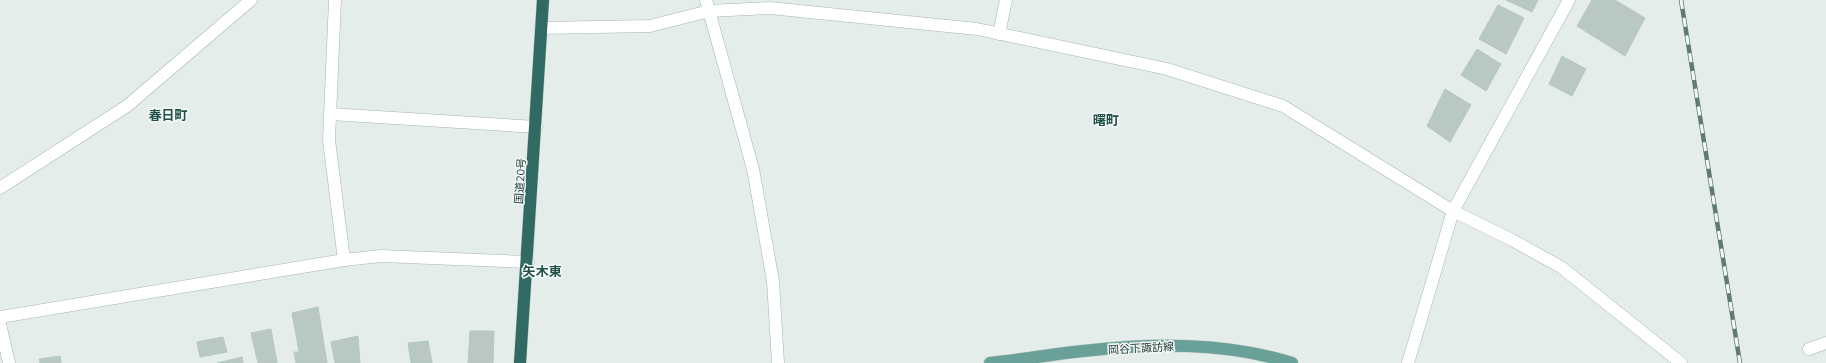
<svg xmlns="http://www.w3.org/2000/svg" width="1826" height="363" font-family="Mulish,'Noto Sans JP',sans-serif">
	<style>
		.building { fill: #b9c8c3; stroke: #b6c7c1 }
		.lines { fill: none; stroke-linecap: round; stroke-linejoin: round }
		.minor-casing { stroke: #a6b5b1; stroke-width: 13 }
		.major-casing { stroke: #c1c9c8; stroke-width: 13 }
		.highway-casing { stroke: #c1c9c8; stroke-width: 13 }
		.minor { stroke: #fff; stroke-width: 12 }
		.major { stroke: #69a198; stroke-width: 12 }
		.highway { stroke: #306a63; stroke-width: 12 }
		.rail-casing { stroke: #5e7a74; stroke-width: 4.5 }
		.rail { stroke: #f4f9f7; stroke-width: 3; stroke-dasharray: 9; stroke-linecap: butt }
		.labels { text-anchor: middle; stroke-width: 3; stroke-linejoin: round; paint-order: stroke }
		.street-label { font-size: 11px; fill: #233e39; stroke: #f4f9f7 }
		.quarter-label { font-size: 13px; font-weight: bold; fill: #205048; stroke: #f4f9f7 }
	</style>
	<rect width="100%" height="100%" fill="#e4edea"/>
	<g class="building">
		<polygon points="1506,0 1538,0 1532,12"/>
		<polygon points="1592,0 1615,0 1645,18 1625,56 1577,26"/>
		<polygon points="1498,5 1524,18 1506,54 1479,39"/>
		<polygon points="1477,49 1501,64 1486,91 1461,75"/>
		<polygon points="1562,56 1586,69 1572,96 1549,84"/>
		<polygon points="1445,89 1471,105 1450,142 1427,126"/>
		<polygon points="318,307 327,363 296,363 294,352 299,352 292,313"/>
		<polygon points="271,329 277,363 258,363 251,333"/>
		<polygon points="470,331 494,331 493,363 468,363"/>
		<polygon points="358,336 360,363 335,363 331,342"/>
		<polygon points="223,337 227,352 200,357 197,342"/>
		<polygon points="428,341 432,363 411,363 408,343"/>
		<polygon points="60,356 61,363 40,363 39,359"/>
		<polygon points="242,357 243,363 217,363"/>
	</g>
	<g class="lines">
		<defs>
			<g id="minor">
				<polyline points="335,0 329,140 344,260"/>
				<polyline points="706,0 753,169 773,281 778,363"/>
				<polyline points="541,28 650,26 709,11 770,8 977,29 1167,69 1283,106 1453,211 1512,240 1561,267 1681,363"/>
				<polyline points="999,34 1006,0"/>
				<polyline points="330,114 536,127"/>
				<polyline points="0,188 127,106 251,0"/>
				<polyline points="0,317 344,260 381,256 528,262"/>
				<polyline points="0,324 9,363"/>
				<polyline points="1809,349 1826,343"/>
				<polyline points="1408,363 1453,211 1569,0"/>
			</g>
			<path id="major" d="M990,363C1021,360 1052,354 1083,351C1153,343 1225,342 1292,363"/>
			<polyline id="highway" points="520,363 543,0"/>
		</defs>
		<use href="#minor" class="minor-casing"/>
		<use href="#major" class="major-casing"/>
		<use href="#highway" class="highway-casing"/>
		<use href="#minor" class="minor"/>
		<use href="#major" class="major"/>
		<use href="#highway" class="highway"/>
		<defs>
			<polyline id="rail" points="1681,0 1740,363"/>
		</defs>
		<use href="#rail" class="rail-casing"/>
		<use href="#rail" class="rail"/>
	</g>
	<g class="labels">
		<g class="street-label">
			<text transform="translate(520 181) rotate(-86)" y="4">国道20号</text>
			<text transform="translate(1141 348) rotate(-3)" y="4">岡谷下諏訪線</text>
		</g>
		<g class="quarter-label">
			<text x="168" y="120">春日町</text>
			<text x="1106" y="125">曙町</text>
			<text x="542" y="276">矢木東</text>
		</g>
	</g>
</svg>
